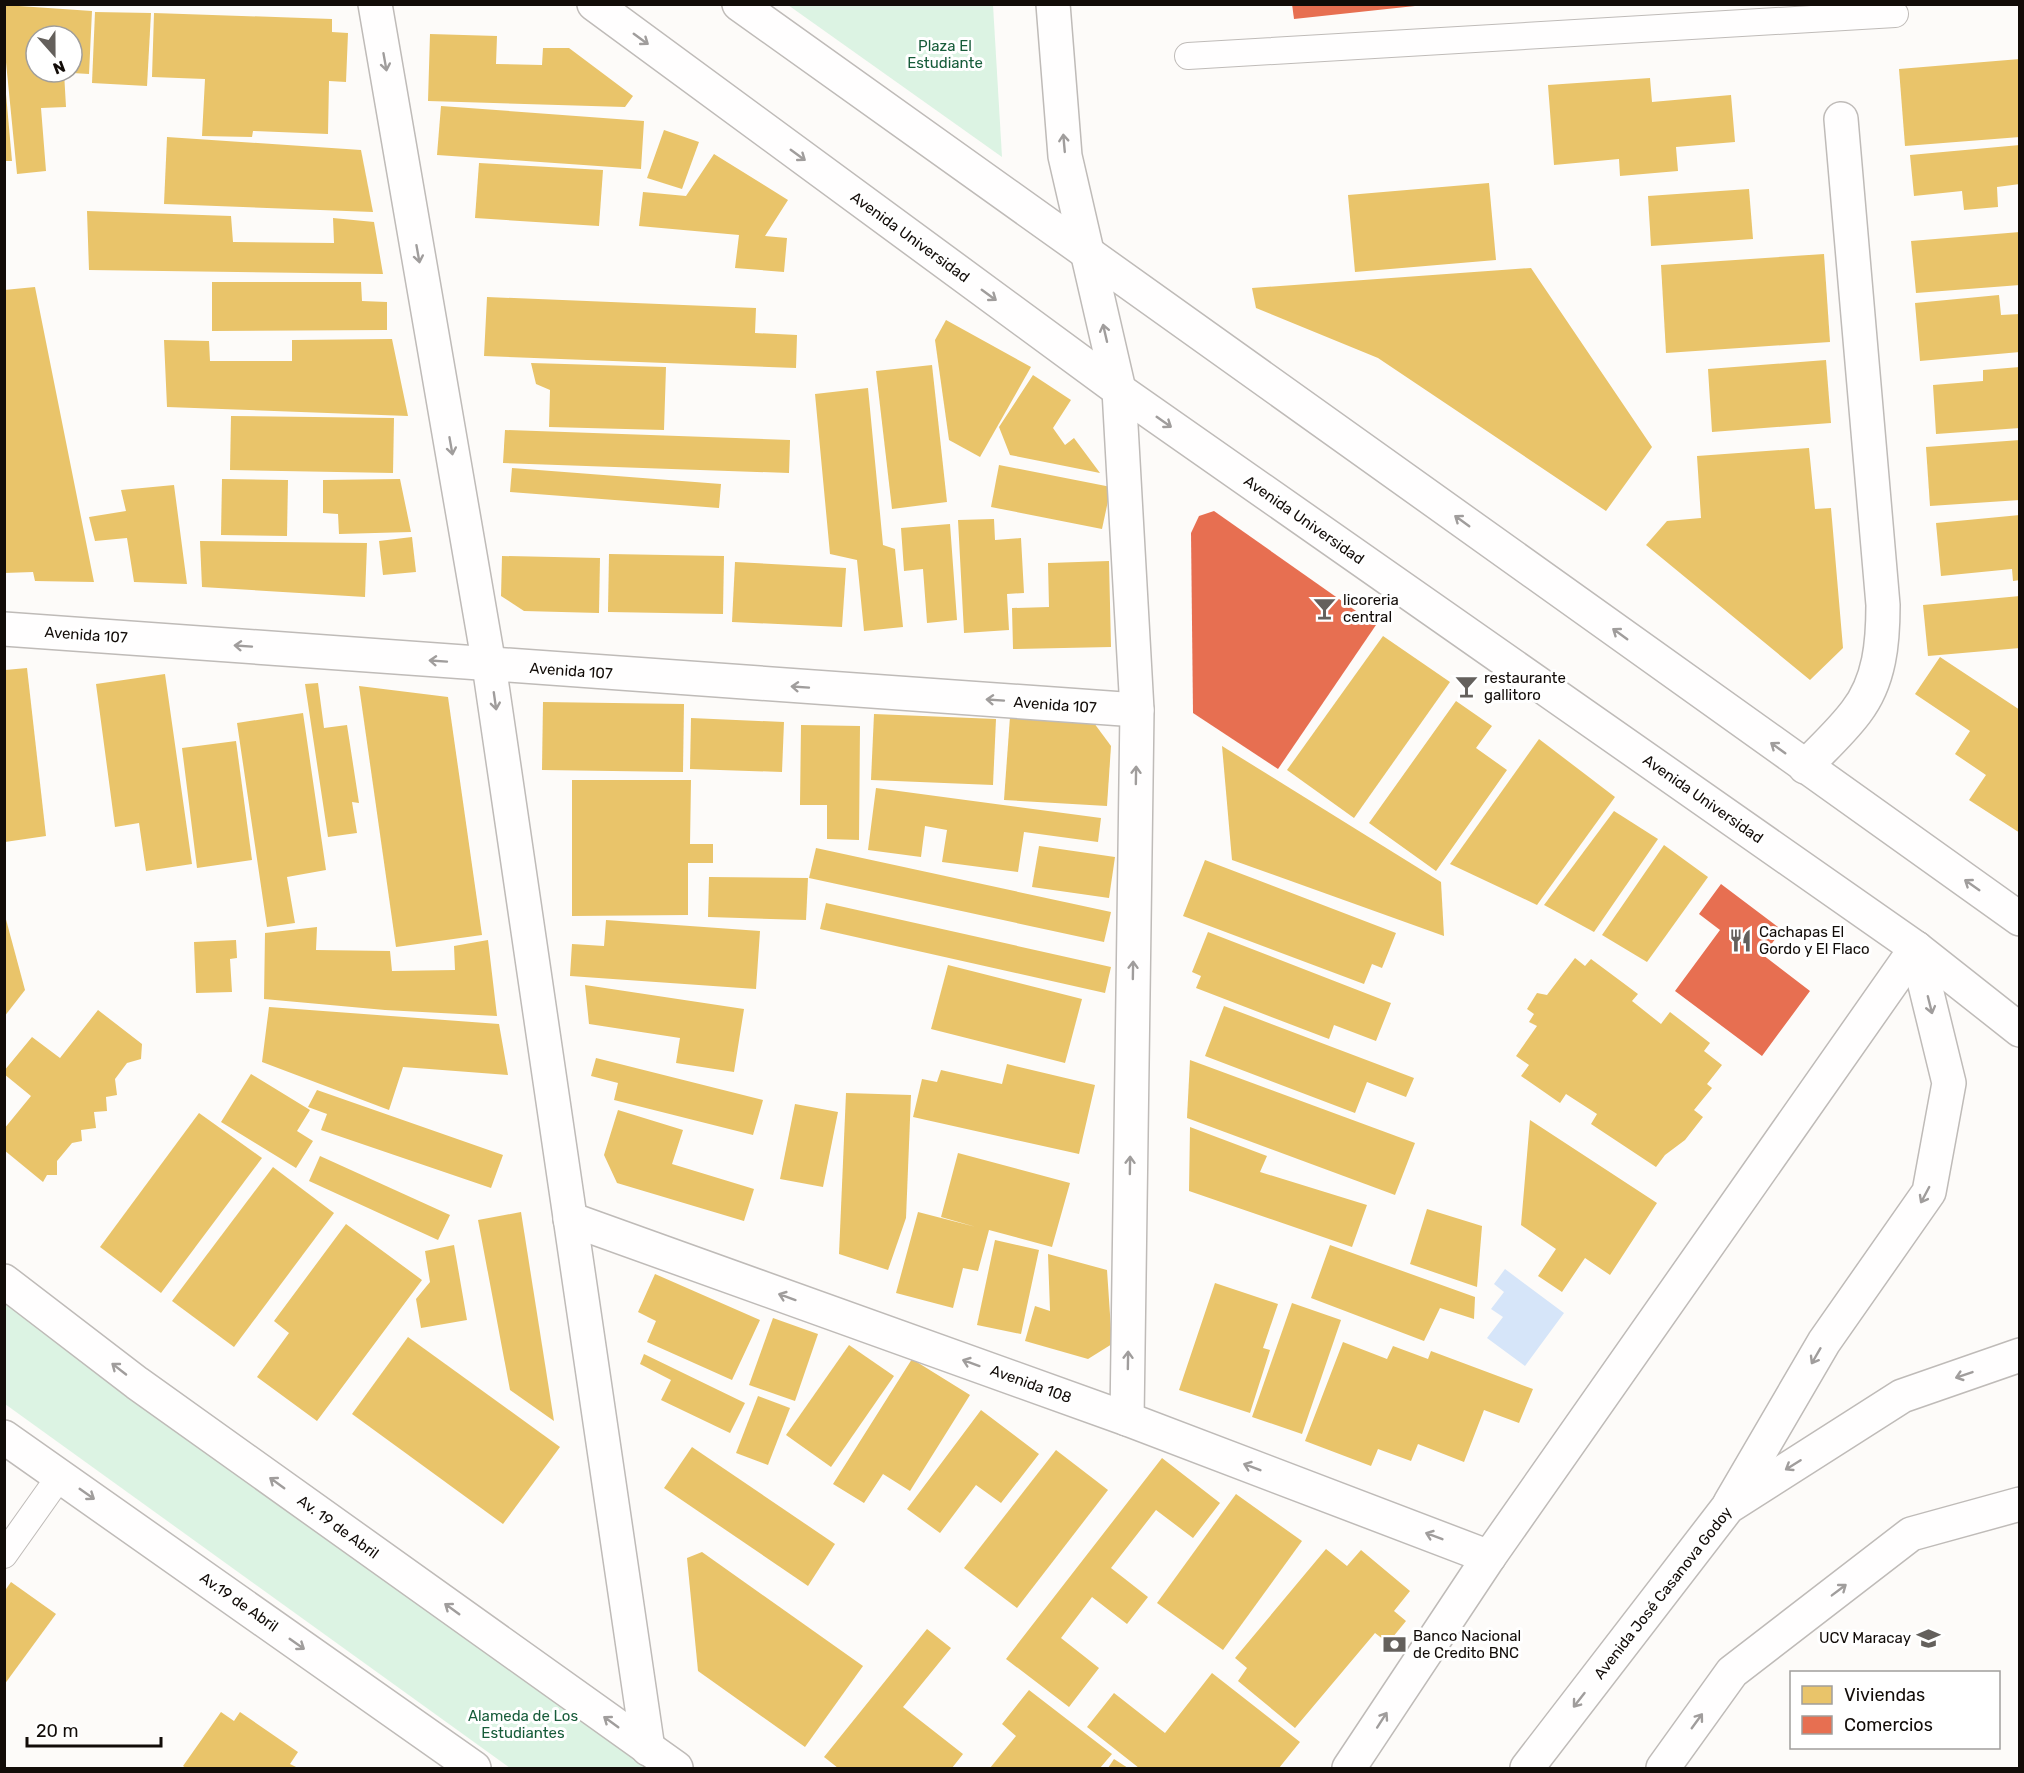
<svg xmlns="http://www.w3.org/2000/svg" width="2024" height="1773" font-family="Rubik,sans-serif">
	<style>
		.green { fill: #dcf3e3 }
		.water { fill: #d6e5f9 }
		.homes { fill: #e9c46a }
		.shops { fill: #e76f51 }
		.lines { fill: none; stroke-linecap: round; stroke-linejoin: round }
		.service-casing { stroke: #bfbbb8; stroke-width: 28 }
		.minor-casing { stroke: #bfbbb8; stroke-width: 36 }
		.tertiary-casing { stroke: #bfbbb8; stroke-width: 36 }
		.service { stroke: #fffefe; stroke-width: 26 }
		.minor { stroke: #fffefe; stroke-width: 33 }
		.tertiary { stroke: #fffefe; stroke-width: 33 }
		.oneway { stroke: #a09d9c }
		.labels { text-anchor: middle; stroke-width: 6; stroke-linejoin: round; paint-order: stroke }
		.park-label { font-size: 15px; fill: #175c3a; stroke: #fff }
		.street-label { font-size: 15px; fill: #120c08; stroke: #fff }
		.poi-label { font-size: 15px; fill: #120c08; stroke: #fff; text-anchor: start }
	</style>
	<rect width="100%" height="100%" fill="#fdfbf9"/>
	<g class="green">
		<polygon points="788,5 993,5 1002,157"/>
		<polygon points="5,1303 657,1768 510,1768 5,1404"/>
	</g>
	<polygon class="water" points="1505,1269 1564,1313 1525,1366 1487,1338 1503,1317 1491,1309 1504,1292 1494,1284"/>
	<g class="homes">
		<polygon points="4,5 92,11 89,74 72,73 72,36 36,36 36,72 64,72 66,107 41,108 46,171 17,174 4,42"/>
		<polygon points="95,12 151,13 147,86 92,83"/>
		<polygon points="154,13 332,19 332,32 348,33 346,82 329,81 328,134 253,131 252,137 202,136 205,79 152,77"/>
		<polygon points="430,34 497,36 496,64 542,65 543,48 569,48 633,96 625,107 428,101"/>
		<polygon points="2020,59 2020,137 1905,146 1899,69"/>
		<polygon points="1650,78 1652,102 1731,95 1735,142 1676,147 1678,171 1620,176 1619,159 1554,165 1548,85"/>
		<polygon points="4,94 6,94 12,161 4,161"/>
		<polygon points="441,106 644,121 641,169 437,155"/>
		<polygon points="664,130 699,142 682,189 647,178"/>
		<polygon points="167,137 361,150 373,212 164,204"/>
		<polygon points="2020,145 2020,184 1997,187 1998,207 1964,210 1962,191 1914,196 1910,155"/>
		<polygon points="714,154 788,200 765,236 787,238 784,272 735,268 739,235 639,226 643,192 686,196"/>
		<polygon points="479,163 603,170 599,226 475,218"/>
		<polygon points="1489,183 1496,260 1355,272 1348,195"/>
		<polygon points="1749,189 1753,239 1651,246 1648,196"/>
		<polygon points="87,211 231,216 233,242 334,243 333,218 374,222 383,274 89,270"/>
		<polygon points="2020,232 2020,285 1916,293 1911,241"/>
		<polygon points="1824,254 1830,342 1666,353 1661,265"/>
		<polygon points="1531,268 1652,447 1606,511 1378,358 1256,308 1252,288"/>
		<polygon points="212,282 361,282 362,301 387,302 387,330 212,331"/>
		<polygon points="35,287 94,582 35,581 33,572 4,573 4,290"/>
		<polygon points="1999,295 2001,315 2020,314 2020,352 1920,361 1915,303"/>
		<polygon points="487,297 756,308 755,333 797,335 796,368 484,356"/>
		<polygon points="946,320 1031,367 980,457 949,440 935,340"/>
		<polygon points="392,339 408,416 167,407 164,340 209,341 210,361 292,361 292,340"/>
		<polygon points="1826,360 1831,423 1712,432 1708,369"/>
		<polygon points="531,363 666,367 664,430 549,427 550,390 536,384"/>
		<polygon points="932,365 947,502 892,509 876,371"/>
		<polygon points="2020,367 2020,428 1936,434 1933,385 1983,381 1983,370"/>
		<polygon points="1033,375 1071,400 1053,428 1065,445 1074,438 1100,473 1010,455 999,427"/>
		<polygon points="868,388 883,545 895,549 903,627 864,631 857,560 830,554 815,394"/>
		<polygon points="231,416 394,418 393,473 230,470"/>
		<polygon points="505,430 790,440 789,473 503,463"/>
		<polygon points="2020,440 2020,500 1930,506 1926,447"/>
		<polygon points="1809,448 1815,509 1831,508 1843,648 1810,680 1646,545 1667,521 1701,518 1697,456"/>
		<polygon points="999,465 1111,487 1102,529 991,507"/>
		<polygon points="512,468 721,484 719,508 510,492"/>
		<polygon points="222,479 288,480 287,536 221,535"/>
		<polygon points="400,479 411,532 339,534 338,514 323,513 323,480"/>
		<polygon points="174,485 187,584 134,582 127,538 95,541 89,517 126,511 121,490"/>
		<polygon points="2020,515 2020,580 2013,581 2012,569 1941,576 1936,523"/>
		<polygon points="994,519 995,540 1021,538 1024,593 1007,594 1009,630 964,633 958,520"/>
		<polygon points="950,524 957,620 927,623 923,569 904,571 901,528"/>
		<polygon points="412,537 416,572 383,575 379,541"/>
		<polygon points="200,541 367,543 365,597 202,587"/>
		<polygon points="609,554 724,556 723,614 608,612"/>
		<polygon points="502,556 600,558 599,613 524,611 501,596"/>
		<polygon points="1109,561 1111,647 1013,649 1012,608 1049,607 1048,563"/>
		<polygon points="735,562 846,568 842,627 732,622"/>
		<polygon points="2020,596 2020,648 1928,656 1923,605"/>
		<polygon points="1383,636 1450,682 1354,818 1287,770"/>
		<polygon points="1940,657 2020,710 2020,833 1969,800 1986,775 1955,754 1970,731 1915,694"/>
		<polygon points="27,668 46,836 5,842 5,670"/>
		<polygon points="165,674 192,864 146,871 139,823 115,827 96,684"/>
		<polygon points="318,683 324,728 347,725 359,803 352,802 357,833 328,837 305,684"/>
		<polygon points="359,686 448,697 482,935 396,947"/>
		<polygon points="1456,701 1492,726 1476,748 1507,770 1436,871 1369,823"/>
		<polygon points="543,702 684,704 683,772 542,770"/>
		<polygon points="303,713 326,870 287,877 295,923 267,927 237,723"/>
		<polygon points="874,714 996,719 993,785 871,780"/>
		<polygon points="1010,717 1094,723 1111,746 1107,806 1004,800"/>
		<polygon points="691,718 784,722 782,772 690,769"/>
		<polygon points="801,725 860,726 859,840 827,839 827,805 800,805"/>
		<polygon points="1539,739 1615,797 1537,905 1450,864"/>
		<polygon points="236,741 252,860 197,868 182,748"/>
		<polygon points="1222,746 1441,882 1444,936 1232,860"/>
		<polygon points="572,780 691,780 690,844 713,844 713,863 688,863 688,915 572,916"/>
		<polygon points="876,788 1101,818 1098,842 1024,832 1018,872 942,862 947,830 925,826 921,857 868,850"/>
		<polygon points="1614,811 1658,839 1594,932 1544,905"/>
		<polygon points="1664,845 1708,877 1647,962 1602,935"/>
		<polygon points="1039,846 1115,857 1109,898 1032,887"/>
		<polygon points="816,848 1111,912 1104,942 809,878"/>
		<polygon points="1205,860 1396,933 1382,968 1372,964 1364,984 1183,916"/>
		<polygon points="709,877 808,878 806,920 708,917"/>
		<polygon points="826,903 1111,967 1105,993 820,929"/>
		<polygon points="4,912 25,990 4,1017"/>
		<polygon points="606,920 760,931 756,989 570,976 572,944 604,946"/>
		<polygon points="317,927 316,950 390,951 392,971 455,970 454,946 488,940 497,1016 385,1010 264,999 265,933"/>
		<polygon points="1208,932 1391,1003 1376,1041 1334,1025 1329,1039 1196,988 1201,976 1192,972"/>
		<polygon points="236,940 237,958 230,959 232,992 196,993 194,942"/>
		<polygon points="1575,958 1585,966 1591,959 1638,994 1632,1001 1661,1024 1670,1012 1710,1043 1704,1051 1722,1065 1707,1084 1712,1088 1694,1110 1703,1117 1685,1140 1665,1155 1656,1167 1591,1124 1597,1114 1566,1094 1560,1103 1521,1076 1529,1065 1516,1056 1537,1026 1529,1022 1534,1014 1527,1009 1537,993 1547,995"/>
		<polygon points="948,965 1082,999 1065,1063 931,1029"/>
		<polygon points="585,985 744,1009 734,1072 676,1063 680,1038 589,1024"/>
		<polygon points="1224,1006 1414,1078 1406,1097 1367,1082 1355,1113 1205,1056"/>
		<polygon points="269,1007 499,1024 508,1075 403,1067 389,1110 262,1062"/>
		<polygon points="98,1010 142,1044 141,1059 127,1063 115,1079 117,1095 106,1097 107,1111 94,1112 96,1128 81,1130 82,1141 72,1143 57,1161 57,1175 47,1175 43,1182 4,1150 4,1129 31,1096 4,1074 4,1071 32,1037 60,1058"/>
		<polygon points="596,1058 763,1100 753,1135 614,1100 618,1083 591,1076"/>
		<polygon points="1190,1060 1415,1143 1395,1195 1187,1118"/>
		<polygon points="1007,1064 1095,1085 1079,1154 913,1117 922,1079 937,1082 941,1070 1002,1084"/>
		<polygon points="251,1074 310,1110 297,1131 313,1141 296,1168 221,1122"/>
		<polygon points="317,1090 503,1155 491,1188 321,1130 327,1114 308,1107"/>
		<polygon points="846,1093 911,1095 906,1218 888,1270 839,1254"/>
		<polygon points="795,1104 838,1112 823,1187 780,1179"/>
		<polygon points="618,1110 683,1130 672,1164 754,1189 744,1221 617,1183 604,1155"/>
		<polygon points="199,1113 262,1158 161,1293 100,1247"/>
		<polygon points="1530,1120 1657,1203 1610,1275 1585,1258 1562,1292 1538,1276 1556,1249 1521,1225"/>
		<polygon points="1190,1127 1267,1156 1260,1172 1367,1205 1352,1247 1189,1191"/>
		<polygon points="958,1153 1070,1183 1052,1247 989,1230 978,1271 963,1268 953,1308 896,1293 918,1212 976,1227 941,1217"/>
		<polygon points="320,1156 450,1215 438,1240 309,1181"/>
		<polygon points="273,1167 334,1213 234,1347 172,1301"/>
		<polygon points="1427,1209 1482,1226 1477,1287 1410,1264"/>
		<polygon points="521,1212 554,1421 510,1390 478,1220"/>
		<polygon points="346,1224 422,1280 317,1421 257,1377 289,1333 274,1321"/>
		<polygon points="995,1240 1039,1250 1021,1334 977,1325"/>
		<polygon points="454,1245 467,1320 421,1328 416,1299 430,1282 425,1251"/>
		<polygon points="1330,1245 1475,1297 1474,1319 1440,1308 1424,1341 1311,1298"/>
		<polygon points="1048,1254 1107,1270 1112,1344 1088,1359 1025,1341 1035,1306 1050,1311"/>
		<polygon points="655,1274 760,1320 732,1380 647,1342 656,1321 638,1312"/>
		<polygon points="1215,1283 1278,1304 1263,1348 1270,1350 1250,1413 1179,1390"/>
		<polygon points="1292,1303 1341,1320 1302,1434 1252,1417"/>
		<polygon points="773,1318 818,1334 795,1401 749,1385"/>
		<polygon points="408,1337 560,1447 503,1524 352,1414"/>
		<polygon points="1343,1342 1387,1359 1393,1346 1428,1359 1431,1351 1533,1389 1519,1423 1484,1410 1464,1462 1418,1444 1411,1461 1378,1449 1371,1466 1305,1441"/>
		<polygon points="849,1345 894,1376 831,1467 786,1435"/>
		<polygon points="644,1354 745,1403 730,1433 661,1400 671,1380 640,1364"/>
		<polygon points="912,1359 970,1395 910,1491 883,1474 864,1503 833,1484"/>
		<polygon points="758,1396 790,1408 768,1465 736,1453"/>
		<polygon points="981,1410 1039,1454 1001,1503 976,1485 940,1533 907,1509"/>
		<polygon points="692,1447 835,1544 808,1586 664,1488"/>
		<polygon points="1056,1450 1108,1490 1017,1608 964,1568"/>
		<polygon points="1162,1458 1220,1503 1193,1538 1156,1510 1111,1568 1148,1597 1127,1624 1092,1597 1061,1638 1099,1668 1069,1707 1006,1659"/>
		<polygon points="1236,1494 1302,1541 1223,1650 1157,1603"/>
		<polygon points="1326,1549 1347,1566 1361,1550 1410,1591 1394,1611 1406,1621 1388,1643 1375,1633 1295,1728 1238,1681 1247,1668 1235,1658"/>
		<polygon points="702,1552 863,1666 805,1747 698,1671 687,1558"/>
		<polygon points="11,1582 56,1614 4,1685 4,1592"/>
		<polygon points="927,1629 951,1648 903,1707 963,1754 952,1768 838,1768 824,1757"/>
		<polygon points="1212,1673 1300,1742 1279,1768 1139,1768 1087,1727 1114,1693 1165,1733"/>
		<polygon points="1029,1690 1112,1754 1100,1768 990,1768 1016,1736 1002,1724"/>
		<polygon points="221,1712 234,1721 240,1712 298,1752 290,1764 298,1768 186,1768 183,1766"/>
		<polygon points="1114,1759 1128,1768 1108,1768"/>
	</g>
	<g class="shops">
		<polygon points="1292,4 1415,4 1415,6 1294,19"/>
		<polygon points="1214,511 1376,625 1278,769 1193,713 1191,533 1199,516"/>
		<polygon points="1721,884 1782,930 1763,955 1810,991 1762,1056 1675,991 1720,930 1699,914"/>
	</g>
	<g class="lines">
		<defs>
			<g id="service">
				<polyline points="1188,56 1895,14"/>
				<polyline points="4,1555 60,1476"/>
			</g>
			<g id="minor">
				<polyline points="375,4 489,665 648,1749"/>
				<polyline points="1119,390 1137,710 1127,1419"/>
				<polyline points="4,629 1137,710"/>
				<path d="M1805,767C1822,749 1841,732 1856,712C1880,681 1883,642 1883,605L1841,119"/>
				<polyline points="570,1219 1127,1419 1489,1557"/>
				<polyline points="4,1281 137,1383 676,1768"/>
				<polyline points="4,1437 474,1768"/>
				<polyline points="1349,1768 1489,1557 1916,948"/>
			</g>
			<g id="tertiary">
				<polyline points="594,4 1119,390 1916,948 2020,1030"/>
				<polyline points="739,4 2020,919"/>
				<polyline points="1053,4 1065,156 1119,390"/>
				<polyline points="1730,1503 1824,1342 1929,1192 1949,1083 1916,948"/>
				<polyline points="1527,1768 1728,1507 1902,1396 2020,1355"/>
				<polyline points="1663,1768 1732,1672 1911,1534 2020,1504"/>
			</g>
		</defs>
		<use href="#service" class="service-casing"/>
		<use href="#minor" class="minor-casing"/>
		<use href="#tertiary" class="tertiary-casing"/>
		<use href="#service" class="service"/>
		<use href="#minor" class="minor"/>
		<use href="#tertiary" class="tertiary"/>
	</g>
	<defs><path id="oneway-shaft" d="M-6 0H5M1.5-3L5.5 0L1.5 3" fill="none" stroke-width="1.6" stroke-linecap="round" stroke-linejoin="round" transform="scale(1.5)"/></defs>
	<g class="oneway">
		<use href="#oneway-shaft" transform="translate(641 39) rotate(36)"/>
		<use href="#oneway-shaft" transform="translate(385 62) rotate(80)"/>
		<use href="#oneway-shaft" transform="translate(1064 143) rotate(-95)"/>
		<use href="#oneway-shaft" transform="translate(798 155) rotate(36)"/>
		<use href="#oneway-shaft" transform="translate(418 254) rotate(80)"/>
		<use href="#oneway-shaft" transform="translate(989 295) rotate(36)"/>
		<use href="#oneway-shaft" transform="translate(1105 333) rotate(-103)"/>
		<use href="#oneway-shaft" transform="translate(1164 422) rotate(35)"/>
		<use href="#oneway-shaft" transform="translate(451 446) rotate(80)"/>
		<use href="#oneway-shaft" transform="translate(1462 521) rotate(-144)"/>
		<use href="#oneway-shaft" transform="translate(1620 634) rotate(-144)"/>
		<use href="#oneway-shaft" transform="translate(243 646) rotate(-176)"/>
		<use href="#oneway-shaft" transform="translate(438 661) rotate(-176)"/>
		<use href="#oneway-shaft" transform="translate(800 687) rotate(-176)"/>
		<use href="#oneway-shaft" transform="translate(995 700) rotate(-176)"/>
		<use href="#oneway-shaft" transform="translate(495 701) rotate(82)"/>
		<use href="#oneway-shaft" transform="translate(1778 748) rotate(-144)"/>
		<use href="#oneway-shaft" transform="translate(1136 775) rotate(-89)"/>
		<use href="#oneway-shaft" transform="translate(1972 885) rotate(-145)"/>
		<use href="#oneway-shaft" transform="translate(1133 970) rotate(-89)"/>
		<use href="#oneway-shaft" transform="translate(1930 1005) rotate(76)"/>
		<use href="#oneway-shaft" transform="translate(1130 1165) rotate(-89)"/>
		<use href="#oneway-shaft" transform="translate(1925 1195) rotate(118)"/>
		<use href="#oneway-shaft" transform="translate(787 1297) rotate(-160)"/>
		<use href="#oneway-shaft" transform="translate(1816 1356) rotate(120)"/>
		<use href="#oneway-shaft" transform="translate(1128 1360) rotate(-89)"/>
		<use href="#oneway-shaft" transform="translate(971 1363) rotate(-160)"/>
		<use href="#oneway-shaft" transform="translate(119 1369) rotate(-142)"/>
		<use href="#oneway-shaft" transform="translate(1964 1375) rotate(161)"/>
		<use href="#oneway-shaft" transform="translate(1793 1465) rotate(148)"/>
		<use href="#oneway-shaft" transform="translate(1252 1467) rotate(-159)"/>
		<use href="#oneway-shaft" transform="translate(277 1483) rotate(-144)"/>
		<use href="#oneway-shaft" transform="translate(87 1494) rotate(35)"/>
		<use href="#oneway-shaft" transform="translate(1434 1536) rotate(-159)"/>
		<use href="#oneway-shaft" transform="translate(1839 1590) rotate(-37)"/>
		<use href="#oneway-shaft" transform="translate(452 1609) rotate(-144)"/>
		<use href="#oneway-shaft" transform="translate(297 1644) rotate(35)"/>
		<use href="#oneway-shaft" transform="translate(1579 1700) rotate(128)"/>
		<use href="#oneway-shaft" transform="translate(1382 1720) rotate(-57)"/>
		<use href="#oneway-shaft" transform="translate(1697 1721) rotate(-54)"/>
		<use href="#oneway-shaft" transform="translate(611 1722) rotate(-144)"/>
	</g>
	<defs>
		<symbol id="bar-bare" viewBox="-9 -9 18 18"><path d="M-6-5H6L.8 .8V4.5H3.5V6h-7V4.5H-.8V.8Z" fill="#64605c" stroke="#fff" stroke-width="2.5" paint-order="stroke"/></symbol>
		<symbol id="restaurant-bare" viewBox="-9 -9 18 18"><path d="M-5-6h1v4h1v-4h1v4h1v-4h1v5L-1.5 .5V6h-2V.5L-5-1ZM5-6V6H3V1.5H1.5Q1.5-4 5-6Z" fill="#64605c" stroke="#fff" stroke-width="2.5" paint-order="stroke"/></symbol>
		<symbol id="university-bare" viewBox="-9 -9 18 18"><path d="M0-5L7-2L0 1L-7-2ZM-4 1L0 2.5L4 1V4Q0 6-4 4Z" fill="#64605c" stroke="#fff" stroke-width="2.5" paint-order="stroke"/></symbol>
		<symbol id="bank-bare" viewBox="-9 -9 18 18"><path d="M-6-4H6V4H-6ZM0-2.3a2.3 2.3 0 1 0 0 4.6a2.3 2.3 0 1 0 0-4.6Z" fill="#64605c" stroke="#fff" stroke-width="2.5" paint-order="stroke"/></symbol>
	</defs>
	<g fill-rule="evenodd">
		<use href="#bar-bare" x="1308" y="592" width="33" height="33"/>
		<use href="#bar-bare" x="1450" y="670" width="33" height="33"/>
		<use href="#restaurant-bare" x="1724" y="924" width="33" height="33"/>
		<use href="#university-bare" x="1912" y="1622" width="33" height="33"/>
		<use href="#bank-bare" x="1378" y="1628" width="33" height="33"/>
	</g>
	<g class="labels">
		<g class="park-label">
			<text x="945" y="51">Plaza El<tspan x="945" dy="17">Estudiante</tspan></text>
			<text x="523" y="1721">Alameda de Los<tspan x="523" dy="17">Estudiantes</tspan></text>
		</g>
		<g class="street-label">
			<text transform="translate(910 237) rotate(36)" y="5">Avenida Universidad</text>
			<text transform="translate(1304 520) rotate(35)" y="5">Avenida Universidad</text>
			<text transform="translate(86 635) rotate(4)" y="5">Avenida 107</text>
			<text transform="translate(571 671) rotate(4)" y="5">Avenida 107</text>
			<text transform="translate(1055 705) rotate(4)" y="5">Avenida 107</text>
			<text transform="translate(1703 799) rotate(35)" y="5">Avenida Universidad</text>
			<text transform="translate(1031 1384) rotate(20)" y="5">Avenida 108</text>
			<text transform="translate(338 1527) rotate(36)" y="5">Av. 19 de Abril</text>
			<text transform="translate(1663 1593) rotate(-52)" y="5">Avenida José Casanova Godoy</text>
			<text transform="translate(239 1602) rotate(35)" y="5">Av.19 de Abril</text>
		</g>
		<g class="poi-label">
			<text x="1343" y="605">licoreria<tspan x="1343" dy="17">central</tspan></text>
			<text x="1484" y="683">restaurante<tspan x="1484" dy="17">gallitoro</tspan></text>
			<text x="1759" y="937">Cachapas El<tspan x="1759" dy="17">Gordo y El Flaco</tspan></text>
			<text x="1413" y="1641">Banco Nacional<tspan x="1413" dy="17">de Credito BNC</tspan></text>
			<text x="1911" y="1643" text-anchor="end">UCV Maracay</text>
		</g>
	</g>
	<rect width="2024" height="1773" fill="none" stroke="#120c08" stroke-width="12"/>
	<rect x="1790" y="1671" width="210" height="78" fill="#ffffff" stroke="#a09e9c" stroke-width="1.5"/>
	<rect x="1802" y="1686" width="30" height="18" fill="#e9c46a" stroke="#a09e9c" stroke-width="1.5"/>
	<text x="1844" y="1701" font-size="18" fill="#120c08">Viviendas</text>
	<rect x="1802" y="1716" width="30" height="18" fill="#e76f51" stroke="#a09e9c" stroke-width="1.5"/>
	<text x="1844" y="1731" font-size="18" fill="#120c08">Comercios</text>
	<g transform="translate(54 54) rotate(159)"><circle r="28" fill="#ffffff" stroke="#a09e9c" stroke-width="1.5"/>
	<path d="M0-4.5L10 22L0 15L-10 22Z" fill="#64605c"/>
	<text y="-9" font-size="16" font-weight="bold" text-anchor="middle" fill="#120c08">N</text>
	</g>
	<path d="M27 1737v9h134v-9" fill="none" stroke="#120c08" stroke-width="3"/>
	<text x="36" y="1737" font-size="18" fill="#120c08" stroke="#ffffff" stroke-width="4.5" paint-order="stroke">20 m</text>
</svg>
